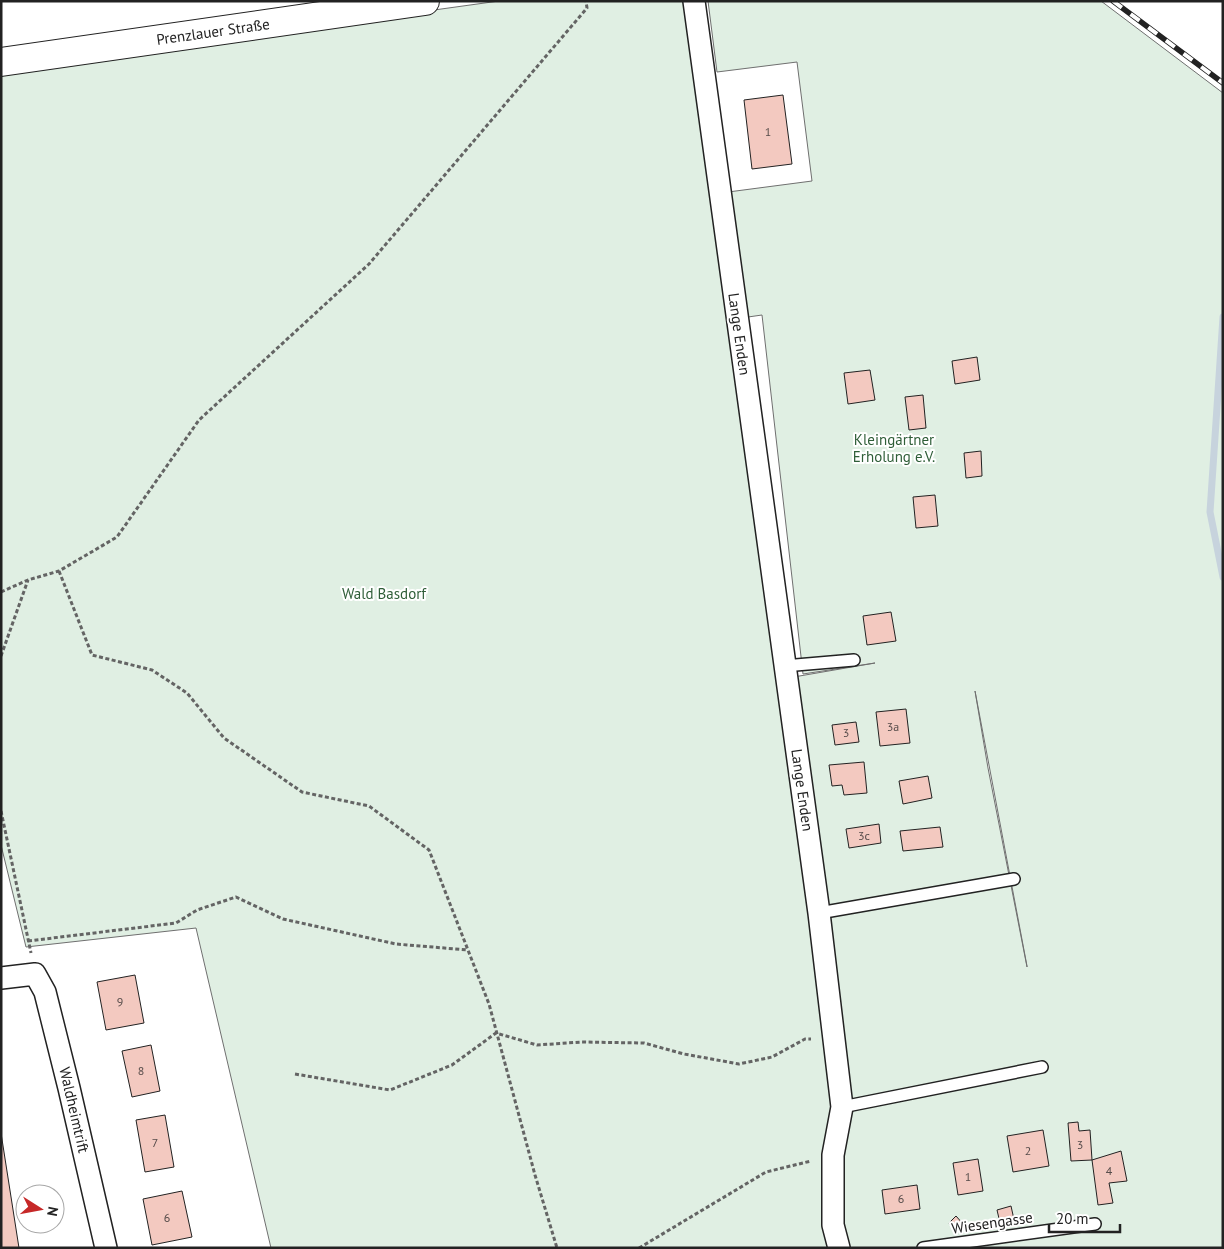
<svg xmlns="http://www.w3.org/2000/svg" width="1224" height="1249" font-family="'PT Sans',sans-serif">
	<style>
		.green { fill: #e0efe3; stroke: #6f6f6f; fill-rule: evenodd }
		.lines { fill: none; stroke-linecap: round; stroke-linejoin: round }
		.stream { stroke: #c7d3dd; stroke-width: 7 }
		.building { fill: #f3c9c0; stroke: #222 }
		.service-casing { stroke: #222; stroke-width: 14 }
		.minor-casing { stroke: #222; stroke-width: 24 }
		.secondary-casing { stroke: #222; stroke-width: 30 }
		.path { stroke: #646464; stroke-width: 3; stroke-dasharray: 4 2.5; stroke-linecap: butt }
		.service { stroke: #fff; stroke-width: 11 }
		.minor { stroke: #fff; stroke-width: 21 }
		.secondary { stroke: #fff; stroke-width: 28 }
		.rail-casing { stroke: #222; stroke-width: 5.5 }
		.rail { stroke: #fff; stroke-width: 4; stroke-dasharray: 11; stroke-linecap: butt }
		.labels { text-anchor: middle; stroke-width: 4; stroke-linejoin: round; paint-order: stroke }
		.number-label { font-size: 12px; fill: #564c4a }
		.street-label { font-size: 15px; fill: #222; stroke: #fff }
		.park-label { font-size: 15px; fill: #2f5e38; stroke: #fff }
	</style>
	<rect width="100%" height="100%" fill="#fff"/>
	<path class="green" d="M499,1H686L713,194L812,181L797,62L717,72L708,1H1101L1223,93V1248H271L196,928L26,947L1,845V70ZM762,315L803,674L875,663L782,679L734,319ZM975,691L1027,966V967L988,768Z"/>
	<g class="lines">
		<polyline class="stream" points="1223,317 1210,512 1223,577"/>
	</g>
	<g class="building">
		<polygon points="783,95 792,164 752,169 744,100"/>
		<polygon points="977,357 980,380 955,384 952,361"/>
		<polygon points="870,370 875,400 848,404 844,373"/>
		<polygon points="923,395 926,428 909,430 905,397"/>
		<polygon points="981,451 982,476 966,478 964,453"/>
		<polygon points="935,495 938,526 916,528 913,497"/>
		<polygon points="891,612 896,641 867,645 863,616"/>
		<polygon points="906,709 910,743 880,746 876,712"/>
		<polygon points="856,722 859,742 835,745 832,725"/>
		<polygon points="864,762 867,793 844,795 842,785 832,786 829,765"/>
		<polygon points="928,776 932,798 903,804 899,781"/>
		<polygon points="879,824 881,843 849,848 846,829"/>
		<polygon points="940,827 943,847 903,851 900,831"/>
		<polygon points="135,975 144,1023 106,1030 97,982"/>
		<polygon points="151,1045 160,1091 132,1097 122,1051"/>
		<polygon points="165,1115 174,1167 145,1172 136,1120"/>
		<polygon points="1078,1122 1079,1131 1090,1130 1092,1160 1071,1161 1068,1123"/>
		<polygon points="1043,1130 1049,1166 1013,1172 1007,1136"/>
		<polygon points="1,1133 19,1248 1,1248"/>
		<polygon points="1121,1151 1127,1181 1109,1183 1113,1203 1098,1205 1092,1160"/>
		<polygon points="978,1159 983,1191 958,1195 953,1163"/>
		<polygon points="917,1185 920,1209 885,1214 882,1190"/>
		<polygon points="182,1191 192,1237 152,1245 143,1199"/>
		<polygon points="1011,1206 1015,1224 1001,1227 997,1210"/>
		<polygon points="956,1216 964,1225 956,1232 949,1223"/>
	</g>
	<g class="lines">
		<defs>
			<g id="service">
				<polyline points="784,666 854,660"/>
				<polyline points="819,913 1014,879"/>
				<polyline points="842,1107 1042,1067"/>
				<polyline points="923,1248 1095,1224"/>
			</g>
			<g id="minor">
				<polyline points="694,1 819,913 842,1107 833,1155 833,1225 839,1248"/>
				<polyline points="1,978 35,974 45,992 69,1088 106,1248"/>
			</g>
			<polyline id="secondary" points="1,62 425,1"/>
		</defs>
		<use href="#service" class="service-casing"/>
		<use href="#minor" class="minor-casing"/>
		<use href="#secondary" class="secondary-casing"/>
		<g class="path">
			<polyline points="59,571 92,655 152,670 187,693 224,738 302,792 369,806 429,850 489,1004 535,1175 557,1248"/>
			<polyline points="1,592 28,580 59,571 117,537 199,420 369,264 587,8 586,1"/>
			<polyline points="1,656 28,580"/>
			<polyline points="1,811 31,953"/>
			<polyline points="28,941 176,923 197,910 236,897 283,919 396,944 468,950"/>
			<polyline points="295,1074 390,1090 452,1065 496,1033 537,1045 582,1042 644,1043 684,1054 739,1064 772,1057 805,1039 811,1039"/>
			<polyline points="639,1248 766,1172 811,1161"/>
		</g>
		<use href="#service" class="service"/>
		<use href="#minor" class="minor"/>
		<use href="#secondary" class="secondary"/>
		<defs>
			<polyline id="rail" points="1113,1 1223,83"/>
		</defs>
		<use href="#rail" class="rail-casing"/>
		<use href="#rail" class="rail"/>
	</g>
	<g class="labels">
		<g class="number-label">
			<text x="768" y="136">1</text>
			<text x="893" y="731">3a</text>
			<text x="846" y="737">3</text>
			<text x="864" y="840">3c</text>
			<text x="120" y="1006">9</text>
			<text x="141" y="1075">8</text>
			<text x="155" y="1147">7</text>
			<text x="1080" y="1149">3</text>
			<text x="1028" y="1155">2</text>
			<text x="1109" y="1175">4</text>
			<text x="968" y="1181">1</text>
			<text x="901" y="1203">6</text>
			<text x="167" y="1222">6</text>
		</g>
		<g class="street-label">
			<text transform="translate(213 32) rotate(-8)" y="5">Prenzlauer Straße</text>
			<text transform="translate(739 334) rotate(82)" y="5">Lange Enden</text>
			<text transform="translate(802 790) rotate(82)" y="5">Lange Enden</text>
			<text transform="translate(74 1110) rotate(77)" y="5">Waldheimtrift</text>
			<text transform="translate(992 1223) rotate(-8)" y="5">Wiesengasse</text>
		</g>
		<g class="park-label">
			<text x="894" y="445">Kleingärtner<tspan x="894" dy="17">Erholung e.V.</tspan></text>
			<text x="384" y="599">Wald Basdorf</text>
		</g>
	</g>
	<rect width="1224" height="1249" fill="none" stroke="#222222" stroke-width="5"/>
	<g transform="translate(40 1209) rotate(101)"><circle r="24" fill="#ffffff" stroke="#a7a7a7"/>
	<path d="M0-4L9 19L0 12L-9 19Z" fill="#c62828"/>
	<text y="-8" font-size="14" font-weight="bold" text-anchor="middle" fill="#222222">N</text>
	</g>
	<path d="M1049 1224v8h71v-8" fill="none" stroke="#222222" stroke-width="2.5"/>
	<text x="1056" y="1224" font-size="15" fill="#222222" stroke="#ffffff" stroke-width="4" paint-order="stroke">20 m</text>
</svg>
